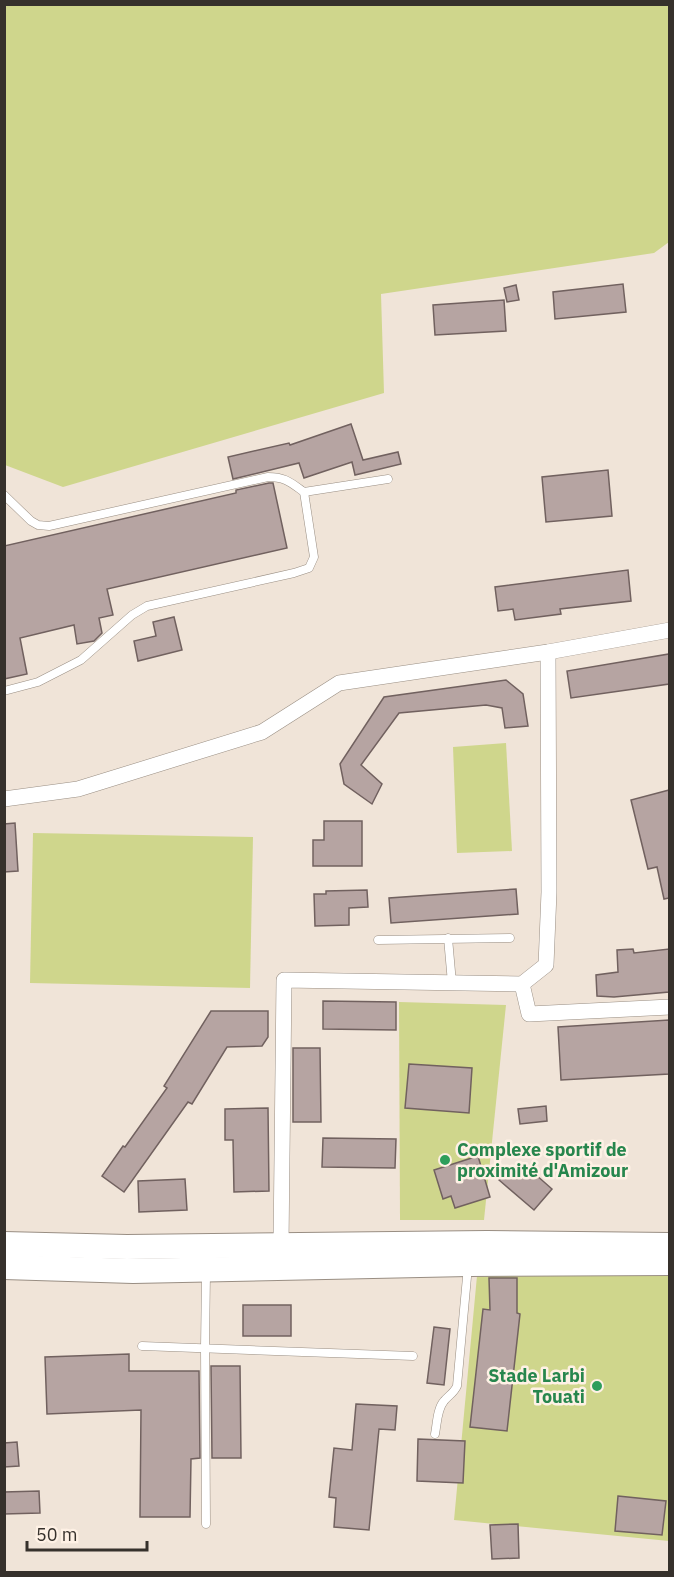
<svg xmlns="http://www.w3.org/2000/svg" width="674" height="1577" font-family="'IBM Plex Sans',sans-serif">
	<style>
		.green { fill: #cfd68c }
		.building { fill: #b6a4a2; stroke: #71615f; stroke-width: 1.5 }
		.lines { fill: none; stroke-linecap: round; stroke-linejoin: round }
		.lane-casing { stroke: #998e83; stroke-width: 9 }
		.street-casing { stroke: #998e83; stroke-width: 16 }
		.primary-casing { stroke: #998e83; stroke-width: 26 }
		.lane { stroke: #fff; stroke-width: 8 }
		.street { stroke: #fff; stroke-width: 15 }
		.primary { stroke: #fff; stroke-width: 24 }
		.leisure-dot { fill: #2e9e5b; stroke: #fef1e5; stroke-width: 2 }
		.labels { text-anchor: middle; stroke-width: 5; stroke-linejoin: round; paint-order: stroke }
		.leisure-label { font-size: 18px; font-weight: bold; fill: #27864d; stroke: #fef1e5; text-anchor: start }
	</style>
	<rect width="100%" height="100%" fill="#f0e4d8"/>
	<g class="green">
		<polygon points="4,5 669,5 669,242 654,253 381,294 384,393 63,487 5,465"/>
		<polygon points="506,743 512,851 457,853 453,747"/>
		<polygon points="33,833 253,837 250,988 30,983"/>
		<polygon points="399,1002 506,1005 484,1220 400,1220"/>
		<polygon points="669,1272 669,1541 454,1520 477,1276"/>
	</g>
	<g class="building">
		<polygon points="623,284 626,312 555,319 553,292"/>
		<polygon points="516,285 519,300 507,302 504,288"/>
		<polygon points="504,300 506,331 435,335 433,305"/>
		<polygon points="351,424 363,460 398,452 401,464 355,475 352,462 304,478 299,463 233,479 228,457 289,443 290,445"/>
		<polygon points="608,470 612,516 546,522 542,477"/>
		<polygon points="269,483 273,483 287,548 107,589 113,615 99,618 102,633 94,641 77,644 74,625 20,638 27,674 4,679 4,546 236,493 236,490"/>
		<polygon points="628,570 631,601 560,609 561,614 515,620 513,609 498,611 495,587"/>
		<polygon points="174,617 182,650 138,661 134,641 156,636 153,622"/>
		<polygon points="669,654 669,684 571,698 567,671"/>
		<polygon points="506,680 523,694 528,726 505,728 502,708 486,705 399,713 361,765 382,784 372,804 344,784 340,764 384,697"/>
		<polygon points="669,790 669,898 664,899 657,867 648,869 631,800"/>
		<polygon points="324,821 362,821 362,866 313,866 313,840 324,840"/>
		<polygon points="15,823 18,871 4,872 4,824"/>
		<polygon points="516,889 518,914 391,923 389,898"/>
		<polygon points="367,890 368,907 349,908 349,925 315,926 314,894 326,894 326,891"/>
		<polygon points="633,949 634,953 669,949 669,992 614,997 597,996 596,975 618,972 617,950"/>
		<polygon points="323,1001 396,1002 396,1030 323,1029"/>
		<polygon points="211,1011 268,1011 268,1037 262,1046 227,1047 192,1104 188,1102 124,1192 102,1176 123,1146 125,1147 167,1088 164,1086"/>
		<polygon points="669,1020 669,1074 561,1080 558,1027"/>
		<polygon points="293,1048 320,1048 321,1122 293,1122"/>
		<polygon points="409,1064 472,1068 469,1113 405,1108"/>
		<polygon points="546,1106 547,1121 520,1124 518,1109"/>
		<polygon points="268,1108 269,1191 234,1192 233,1140 225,1140 225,1109"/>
		<polygon points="323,1138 396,1139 395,1168 322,1167"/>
		<polygon points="478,1156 490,1197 455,1208 451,1196 443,1199 434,1170"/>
		<polygon points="527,1167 552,1189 534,1210 499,1180 507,1171 517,1179"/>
		<polygon points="185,1179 187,1210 139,1212 138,1181"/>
		<polygon points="489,1278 517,1278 517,1313 520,1314 507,1431 470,1427 483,1309 490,1310"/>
		<rect x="243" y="1305" width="48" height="31"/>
		<polygon points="434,1327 450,1329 444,1385 427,1383"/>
		<polygon points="129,1354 129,1371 199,1371 200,1458 191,1459 190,1517 140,1517 141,1410 47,1414 45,1357"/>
		<polygon points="211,1366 240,1366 241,1458 212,1458"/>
		<polygon points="356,1404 397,1406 395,1430 379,1429 369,1530 334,1527 336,1498 329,1497 334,1448 352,1450"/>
		<polygon points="418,1439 465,1441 463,1483 417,1481"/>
		<polygon points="17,1442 19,1466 4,1467 4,1443"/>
		<polygon points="39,1491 40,1513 4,1514 4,1492"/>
		<polygon points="618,1496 666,1501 662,1535 615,1531"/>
		<polygon points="518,1524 519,1558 492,1559 490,1525"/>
	</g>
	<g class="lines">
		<defs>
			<g id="lane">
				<path d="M4,495L31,521L38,525L49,526L268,477C285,477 290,482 304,492L388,479"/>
				<polyline points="4,691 38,682 81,660 132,615 147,606 294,573 309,568 314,557 304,492"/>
				<polyline points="448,938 452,983"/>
				<polyline points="378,940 510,938"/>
				<polyline points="142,1346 413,1356"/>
				<path d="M435,1434C437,1424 437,1409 444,1401C449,1395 454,1393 457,1386L468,1266"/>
				<polyline points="206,1524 205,1348 206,1273"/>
			</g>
			<g id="street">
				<polyline points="4,799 78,789 262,732 339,683 548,652 670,630"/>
				<polyline points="522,984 529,1014 670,1007"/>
				<polyline points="281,1245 284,980 522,984 546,965 549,892 548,652"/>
			</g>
			<g id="primary">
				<polyline points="4,1244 127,1247 487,1243 670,1245"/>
				<polyline points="4,1267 133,1271 468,1264 670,1263"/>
			</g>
		</defs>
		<use href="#lane" class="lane-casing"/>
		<use href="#street" class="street-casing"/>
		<use href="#primary" class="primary-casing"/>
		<use href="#lane" class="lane"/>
		<use href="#street" class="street"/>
		<use href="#primary" class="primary"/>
	</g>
	<g class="leisure-dot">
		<circle cx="445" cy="1160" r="6"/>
		<circle cx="597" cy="1386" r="6"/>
	</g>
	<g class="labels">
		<g class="leisure-label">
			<text x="457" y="1156">Complexe sportif de<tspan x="457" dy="21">proximité d'Amizour</tspan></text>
			<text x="585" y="1382" text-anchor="end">Stade Larbi<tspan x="585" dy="21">Touati</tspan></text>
		</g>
	</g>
	<rect width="674" height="1577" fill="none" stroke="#36312c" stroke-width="12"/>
	<path d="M27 1541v9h120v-9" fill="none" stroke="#36312c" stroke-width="3"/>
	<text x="36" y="1541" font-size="18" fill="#36312c" stroke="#fef1e5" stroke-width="4.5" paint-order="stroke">50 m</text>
</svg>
